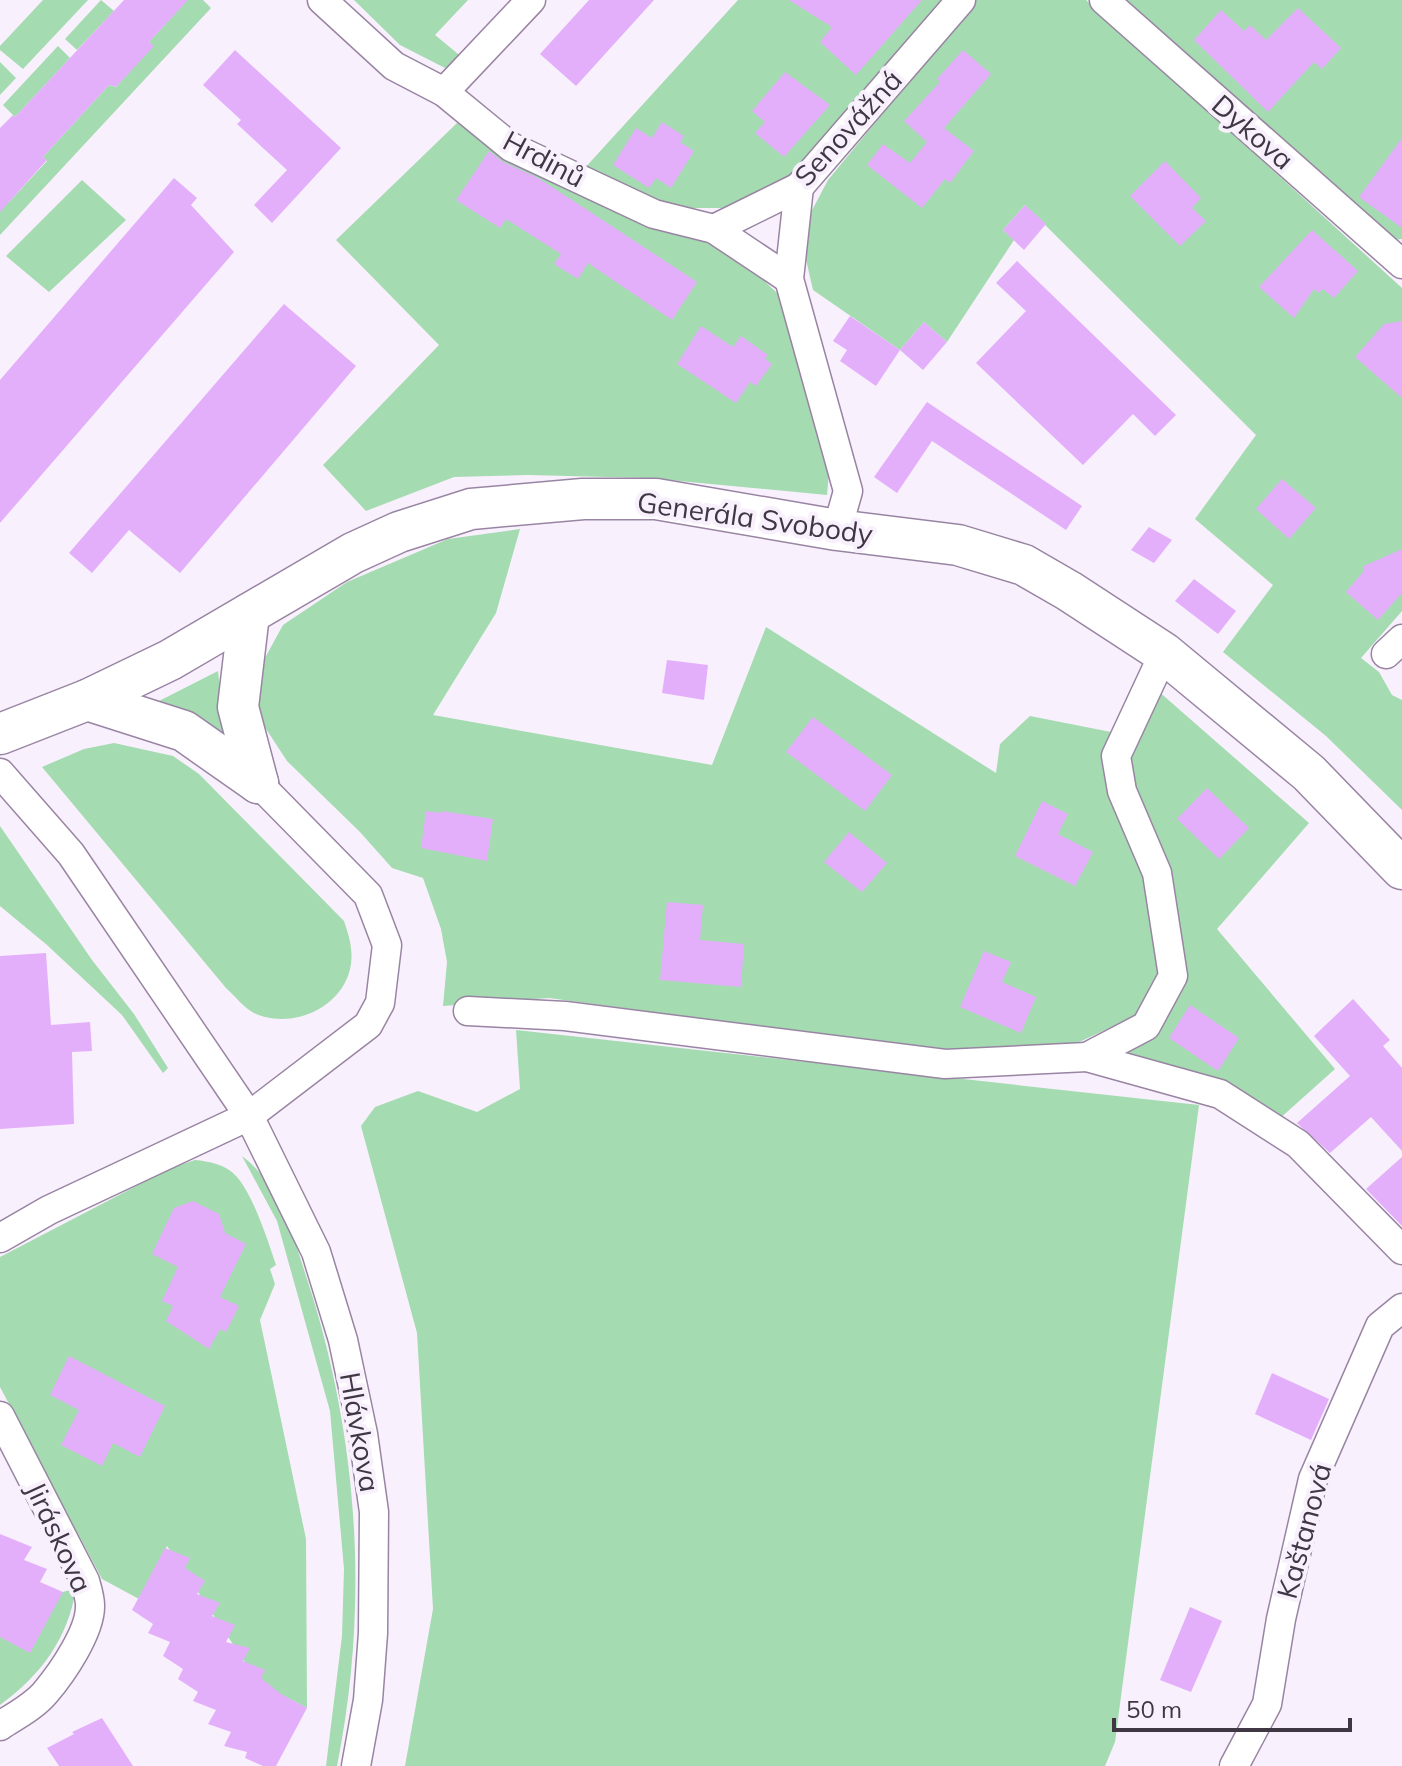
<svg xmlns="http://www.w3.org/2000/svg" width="1402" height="1766" font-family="Mulish,sans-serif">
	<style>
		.green { fill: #a4dbb0 }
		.building { fill: #e3affb }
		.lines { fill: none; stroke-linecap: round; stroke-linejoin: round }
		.street-casing { stroke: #9985a3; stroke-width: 31 }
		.secondary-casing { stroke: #9985a3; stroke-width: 43 }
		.street { stroke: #fff; stroke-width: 28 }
		.secondary { stroke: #fff; stroke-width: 40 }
		.labels { text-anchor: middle; stroke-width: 8; stroke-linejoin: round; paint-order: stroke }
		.street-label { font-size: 28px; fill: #3f3743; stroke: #f9f0fd }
	</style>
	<rect width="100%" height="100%" fill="#f9f0fd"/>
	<g class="green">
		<polygon points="43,0 88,0 23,69 0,50 0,46"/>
		<polygon points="101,0 114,11 77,50 65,39"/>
		<polygon points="178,0 203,0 211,8 0,235 0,203 10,201 47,161 43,157 109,85 116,87 153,46 149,42 183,5"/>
		<polygon points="354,0 468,0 435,35 463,58 445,68 400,45"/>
		<polygon points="738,0 946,0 790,180 752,201 721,208 676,208 583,170"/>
		<polygon points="976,0 1086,0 1402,288 1402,611 1361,658 1379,672 1392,695 1402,700 1402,810 1326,736 1223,652 1273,585 1195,519 1256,435 1025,205 1003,230 1014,240 947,342 924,322 900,350 813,290 800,233 828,180"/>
		<polygon points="1121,0 1402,0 1402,239 1384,241"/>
		<polygon points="58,46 70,58 15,117 3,105"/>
		<polygon points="0,62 16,78 0,95"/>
		<polygon points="457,123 567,183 737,256 786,301 830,461 827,495 647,478 528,475 454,477 366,511 323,465 439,345 336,240"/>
		<polygon points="82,180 126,220 49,292 6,256"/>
		<polygon points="520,529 496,613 433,715 712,765 766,627 996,773 1000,744 1030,716 1116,733 1147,865 1166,972 1146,1011 1077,1043 988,1053 882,1043 549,998 443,1006 447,962 441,929 423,878 392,868 360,832 287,761 255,712 260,667 283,625 347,582 448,539"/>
		<polygon points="218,671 226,743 155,703"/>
		<polygon points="1157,690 1309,823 1217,929 1335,1069 1278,1120 1130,1056 1127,1043 1182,973 1129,789 1125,759"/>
		<path d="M114,743L173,756L199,774L344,921C349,936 353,948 351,964C345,1007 292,1031 254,1013C244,1008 235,996 226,988L42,767L84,749Z"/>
		<polygon points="0,826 92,960 134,1014 168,1068 163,1073 122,1015 47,945 0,906"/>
		<polygon points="516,1030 1199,1105 1115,1742 1105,1766 405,1766 433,1609 417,1333 361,1126 375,1107 418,1091 477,1112 520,1089"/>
		<path d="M242,1156C280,1185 292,1232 306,1276C358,1434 370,1602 337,1766H326L342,1636L344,1569L330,1411L277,1221Z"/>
		<path d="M195,1160C208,1161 227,1165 236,1176C253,1194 268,1241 276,1265L270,1269L275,1284L260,1320L306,1539L307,1708L259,1683L167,1546L139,1599L102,1579L0,1387V1257L171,1168Z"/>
		<path d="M76,1588C68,1639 41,1675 0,1705V1612L13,1630L63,1592Z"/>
	</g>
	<g class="building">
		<polygon points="124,0 188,0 149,42 154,46 116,87 109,85 43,157 47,160 0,212 0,128 13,115 15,117"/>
		<polygon points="589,0 654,0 576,86 540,54"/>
		<polygon points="789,0 922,0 856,75 820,42 832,27"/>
		<polygon points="1298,8 1341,48 1322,69 1314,62 1268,112 1194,40 1221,10 1244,31 1250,25 1266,40"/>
		<polygon points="235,50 341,148 272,223 254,205 287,170 237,124 241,120 203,85"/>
		<polygon points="963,50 991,74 944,128 974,151 950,183 945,179 922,208 867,165 883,144 910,163 927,142 904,121 940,82 937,79"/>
		<polygon points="785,72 830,105 784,157 755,133 765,122 752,111"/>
		<polygon points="662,122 684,136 680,142 694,151 671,188 656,178 649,188 613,165 636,128 652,138"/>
		<polygon points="1402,138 1402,228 1359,197"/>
		<polygon points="489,151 503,162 538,178 569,198 697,282 672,320 588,263 578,279 554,264 561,254 506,219 500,228 456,200"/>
		<polygon points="1165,161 1201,198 1192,208 1206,221 1180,246 1130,196"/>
		<polygon points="174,178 197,198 191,205 234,252 0,523 0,380"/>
		<polygon points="1025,205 1046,224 1024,250 1003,230"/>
		<polygon points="1312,230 1358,271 1334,298 1323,289 1318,293 1314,289 1294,318 1259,287"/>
		<polygon points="1017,261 1176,415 1155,436 1133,414 1083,465 976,363 1026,311 996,283"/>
		<polygon points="284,304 356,366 180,573 129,530 92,573 69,553"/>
		<polygon points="850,316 900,350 924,322 947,342 923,370 900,350 876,386 840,361 847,350 833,341"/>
		<polygon points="1402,321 1402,398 1355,357 1384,324"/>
		<polygon points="701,326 733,347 741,336 768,355 765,359 772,364 756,386 750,382 736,403 677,364"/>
		<polygon points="927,402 1082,506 1066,530 932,441 897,493 874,477"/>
		<polygon points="1282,479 1316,508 1289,539 1256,509"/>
		<polygon points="1149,527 1172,540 1154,563 1131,550"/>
		<polygon points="1402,549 1402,593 1378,620 1346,592 1363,572 1364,566"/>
		<polygon points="1194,579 1236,611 1218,634 1175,601"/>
		<polygon points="667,660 708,665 704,700 662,693"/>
		<polygon points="813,717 892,775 865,811 786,752"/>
		<polygon points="1207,788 1249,828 1219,859 1177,819"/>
		<polygon points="1042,801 1068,814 1058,834 1093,852 1075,886 1015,856"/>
		<polygon points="426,811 442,813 442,811 493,819 487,861 421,848"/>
		<polygon points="849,832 887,863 862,892 824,862"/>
		<polygon points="667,902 703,905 700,940 744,944 741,987 660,980"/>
		<polygon points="984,951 1011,962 1002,982 1036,997 1021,1033 960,1007"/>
		<polygon points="46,953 51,1025 90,1022 92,1051 72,1052 74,1124 0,1129 0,956"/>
		<polygon points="1353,999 1390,1040 1383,1046 1402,1068 1402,1151 1371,1117 1330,1153 1297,1123 1350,1076 1314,1036"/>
		<polygon points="1190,1005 1239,1038 1218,1071 1169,1038"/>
		<polygon points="1402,1157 1402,1226 1366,1189"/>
		<polygon points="193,1201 219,1214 225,1233 246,1244 220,1297 239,1306 226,1332 220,1329 209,1349 166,1321 173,1306 162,1301 178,1267 152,1254 174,1208"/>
		<polygon points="69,1356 165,1406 140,1457 113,1443 102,1466 61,1445 79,1410 50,1395"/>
		<polygon points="1272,1373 1329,1399 1311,1440 1255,1414"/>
		<polygon points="0,1534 32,1547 24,1560 47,1569 40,1582 63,1592 30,1653 0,1637"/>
		<polygon points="165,1548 190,1558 185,1568 205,1581 197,1594 220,1603 212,1616 235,1625 226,1642 250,1648 243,1661 265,1670 261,1678 281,1694 307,1708 276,1766 263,1766 245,1758 247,1752 224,1746 231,1732 208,1724 216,1710 193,1701 198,1692 178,1679 183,1669 163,1656 170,1642 148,1633 153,1624 132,1610"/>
		<polygon points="1190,1607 1222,1621 1191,1692 1160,1680"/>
		<polygon points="102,1718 133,1766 59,1766 47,1748 74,1734 72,1732"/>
	</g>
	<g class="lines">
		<defs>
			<g id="street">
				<polyline points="322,0 394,66 444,92 511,147 654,214 714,229 789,279"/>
				<polyline points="1104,0 1402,264"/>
				<polyline points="444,92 531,0"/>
				<polyline points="799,187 789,279 848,491 837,530"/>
				<polyline points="714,229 799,187 961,0"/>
				<polyline points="1164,653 1116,756 1122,791 1157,873 1173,976 1146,1026 1087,1057 1220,1094 1298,1144 1402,1250"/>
				<polyline points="1386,654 1402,639"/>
				<polyline points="0,773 71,854 249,1116 316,1252 343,1340 363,1434 374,1512 373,1633 368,1700 356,1766"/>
				<polyline points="468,1011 565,1016 945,1064 1087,1057"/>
				<polyline points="0,1238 49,1210 249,1116 368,1025 380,1003 387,945 368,895 258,783"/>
				<path d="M0,1416L85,1581C87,1588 90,1598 90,1605C91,1631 62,1673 45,1693C33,1707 15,1716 0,1726"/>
				<polyline points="1234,1766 1267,1704 1281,1619 1313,1479 1380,1326 1402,1308"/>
			</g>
			<g id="secondary">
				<polyline points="249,614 238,707 258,783"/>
				<polyline points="87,700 184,731 258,783"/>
				<polyline points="0,734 87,700 170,660 353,553 399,532 471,509 583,499 656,499 837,530 958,545 1024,565 1069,591 1164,653 1309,773 1402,869"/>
			</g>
		</defs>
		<use href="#street" class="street-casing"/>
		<use href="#secondary" class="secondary-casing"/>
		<use href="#street" class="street"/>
		<use href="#secondary" class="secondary"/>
	</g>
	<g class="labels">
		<g class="street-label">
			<text transform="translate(848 128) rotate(-48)" y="10">Senovážná</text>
			<text transform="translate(1253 132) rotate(41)" y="10">Dykova</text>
			<text transform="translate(544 159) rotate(28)" y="10">Hrdinů</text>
			<text transform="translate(755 518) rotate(8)" y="10">Generála Svobody</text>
			<text transform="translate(360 1432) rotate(80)" y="10">Hlávkova</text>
			<text transform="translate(1304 1531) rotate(-75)" y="10">Kaštanová</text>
			<text transform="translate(59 1537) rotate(65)" y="10">Jiráskova</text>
		</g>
	</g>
	<path d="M1114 1718v12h236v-12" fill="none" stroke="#3f3743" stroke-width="4"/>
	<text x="1126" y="1718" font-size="24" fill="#3f3743" stroke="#f9f0fd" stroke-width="6" paint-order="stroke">50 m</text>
</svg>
